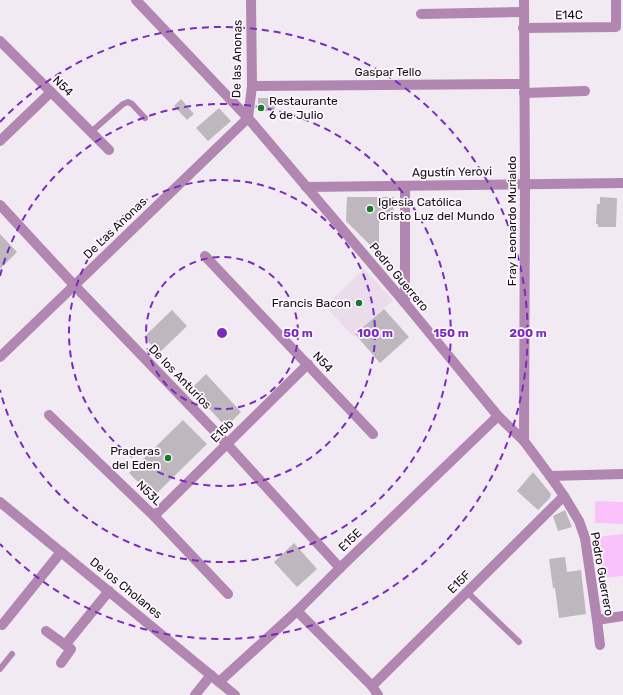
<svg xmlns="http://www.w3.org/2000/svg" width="623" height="695" font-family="Rubik,sans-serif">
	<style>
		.built { fill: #eadcea }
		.park { fill: #f9c2fa }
		.building { fill: #beb7be }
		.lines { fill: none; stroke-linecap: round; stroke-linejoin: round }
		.lane { stroke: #b186b1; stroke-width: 6 }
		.street { stroke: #b186b1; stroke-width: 10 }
		.ring { fill: none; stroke: #7b2cbf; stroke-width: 2; stroke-dasharray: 7 5 }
		.poi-dot { fill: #177a2b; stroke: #fef8fe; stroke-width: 1.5 }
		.labels { text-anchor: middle; stroke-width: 3.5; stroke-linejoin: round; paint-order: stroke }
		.street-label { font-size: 12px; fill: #131013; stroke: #fef8fe }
		.poi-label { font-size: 12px; fill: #131013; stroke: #fef8fe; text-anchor: start }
		.centre { fill: #7b2cbf; stroke: #fef8fe; stroke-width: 2 }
		.ring-label { font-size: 12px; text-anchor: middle; font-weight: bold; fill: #7b2cbf; stroke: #fef8fe; stroke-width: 3.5; stroke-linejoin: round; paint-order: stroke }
	</style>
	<rect width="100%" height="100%" fill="#f2eaf2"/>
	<polygon class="built" points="364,269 393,300 355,334 354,337 325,306"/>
	<g class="park">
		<polygon points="595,501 623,502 623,524 595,523"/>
		<polygon points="623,534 623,576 600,578 597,537"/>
	</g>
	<g class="building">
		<rect x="258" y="98" width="17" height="13"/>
		<polygon points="181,99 194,114 187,120 174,106"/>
		<polygon points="219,108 231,121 208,141 196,128"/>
		<polygon points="347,197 394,197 393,221 379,221 379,254 346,221"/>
		<polygon points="600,197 617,198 616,227 598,227 598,224 596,224 597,204 600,204"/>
		<polygon points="0,234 17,252 0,269"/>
		<polygon points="384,309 409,337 380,363 355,334"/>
		<polygon points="172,310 187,326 159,353 144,337"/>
		<polygon points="206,374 241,412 226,427 191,389"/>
		<polygon points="183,420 207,444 153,497 129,473"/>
		<polygon points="533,472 551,494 550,498 538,510 517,491"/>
		<polygon points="565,510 572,527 558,531 553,516"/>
		<polygon points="294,543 317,569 297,587 274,562"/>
		<polygon points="565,557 567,572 581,570 586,614 559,618 555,588 553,588 549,559"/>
	</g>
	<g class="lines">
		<g class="lane">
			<polyline points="91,132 123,104 128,102 132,104 145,118"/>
			<polyline points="467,592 519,642"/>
			<polyline points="0,669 12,654"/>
		</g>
		<g class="street">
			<polyline points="136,0 248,118 405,303 498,416 524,441 550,476 564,496 579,521 585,538 597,620 600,645"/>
			<polyline points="524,0 525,184 524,441"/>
			<polyline points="421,14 523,12"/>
			<polyline points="523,28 616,27 616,0"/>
			<polyline points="0,41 109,150"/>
			<polyline points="252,86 524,84"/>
			<polyline points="524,93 585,91"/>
			<polyline points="248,118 252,86 251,0"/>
			<polyline points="0,141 51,92"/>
			<polyline points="306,187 623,183"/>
			<polyline points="0,205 74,285 227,444 340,568"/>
			<polyline points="205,256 373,434"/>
			<polyline points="405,303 405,186"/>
			<polyline points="0,357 248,118"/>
			<polyline points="49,415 154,516 228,594"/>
			<polyline points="550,476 623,474"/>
			<polyline points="0,502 235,695"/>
			<polyline points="154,516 308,364"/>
			<polyline points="297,611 372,686 378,695"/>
			<polyline points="597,620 623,616"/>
			<polyline points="2,625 61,552"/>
			<polyline points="46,631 71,649 61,663"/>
			<polyline points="65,645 109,591"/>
			<polyline points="219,682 297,611 340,568 498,416"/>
			<polyline points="372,686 564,496"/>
			<polyline points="195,695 211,675"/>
		</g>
	</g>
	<g class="ring">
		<circle cx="222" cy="333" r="76"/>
		<circle cx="222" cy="333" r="153"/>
		<path d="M0 276A229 229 0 1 1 0 390"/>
		<path d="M0 122A306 306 0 1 1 0 544"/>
	</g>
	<g class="poi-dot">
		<circle cx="261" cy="108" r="4"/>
		<circle cx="370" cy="209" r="4"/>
		<circle cx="359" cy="303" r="4"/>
		<circle cx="168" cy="458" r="4"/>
	</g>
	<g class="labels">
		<g class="street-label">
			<text transform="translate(569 15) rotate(-1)" y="4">E14C</text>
			<text transform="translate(237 59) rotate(-89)" y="4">De las Anonas</text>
			<text x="388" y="76">Gaspar Tello</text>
			<text transform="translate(63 86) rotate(45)" y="4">N54</text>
			<text transform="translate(452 172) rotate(-1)" y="4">Agustín Yerovi</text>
			<text transform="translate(512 221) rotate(-90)" y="4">Fray Leonardo Murialdo</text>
			<text transform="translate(115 228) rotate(-44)" y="4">De Las Anonas</text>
			<text transform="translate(399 277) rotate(50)" y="4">Pedro Guerrero</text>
			<text transform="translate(323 362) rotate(47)" y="4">N54</text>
			<text transform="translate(180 377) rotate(46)" y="4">De los Anturios</text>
			<text transform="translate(222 431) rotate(-45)" y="4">E15b</text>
			<text transform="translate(149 493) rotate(44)" y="4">N53L</text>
			<text transform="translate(350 540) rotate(-44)" y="4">E15E</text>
			<text transform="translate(602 574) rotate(80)" y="4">Pedro Guerrero</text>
			<text transform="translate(459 582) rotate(-45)" y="4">E15F</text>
			<text transform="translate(126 588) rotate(39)" y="4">De los Cholanes</text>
		</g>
		<g class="poi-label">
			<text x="269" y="105">Restaurante<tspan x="269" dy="14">6 de Julio</tspan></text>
			<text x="378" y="206">Iglesia Católica<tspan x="378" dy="14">Cristo Luz del Mundo</tspan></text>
			<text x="351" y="307" text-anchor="end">Francis Bacon</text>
			<text x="160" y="455" text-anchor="end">Praderas<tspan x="160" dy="14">del Eden</tspan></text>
		</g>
	</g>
	<circle cx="222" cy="333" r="6" class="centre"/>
	<g class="ring-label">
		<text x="298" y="337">50 m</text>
		<text x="375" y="337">100 m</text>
		<text x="451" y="337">150 m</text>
		<text x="528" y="337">200 m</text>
	</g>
</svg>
